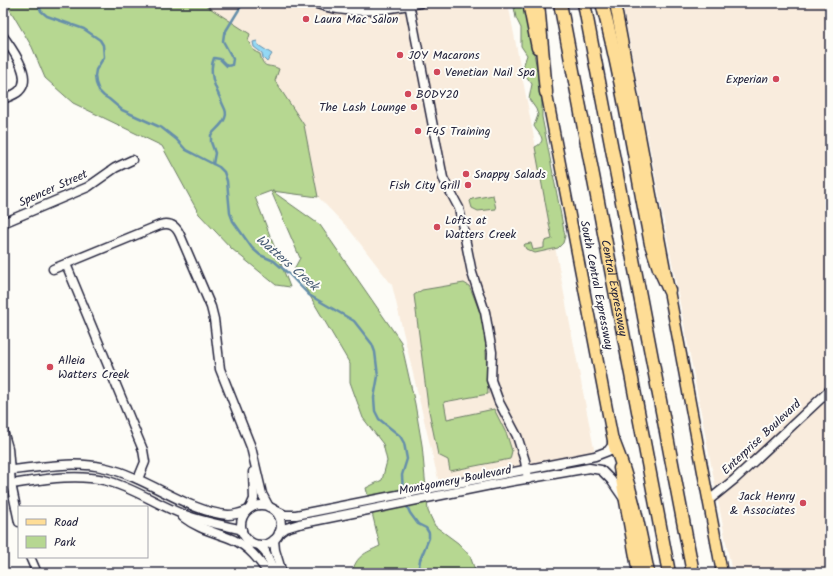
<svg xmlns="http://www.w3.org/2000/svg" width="833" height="576" font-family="Kalam,sans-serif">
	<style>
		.built { fill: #f9ecdd }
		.green { fill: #b6d791; stroke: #6c7c66 }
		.water { fill: #93d8f4; stroke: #668faa }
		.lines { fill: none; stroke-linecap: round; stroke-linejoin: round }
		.stream { stroke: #668faa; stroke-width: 2.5 }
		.minor-casing { stroke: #22223b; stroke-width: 11 }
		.major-casing { stroke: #22223b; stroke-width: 13 }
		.highway-casing { stroke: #22223b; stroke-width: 15 }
		.minor { stroke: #fdfcf7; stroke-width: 8 }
		.major { stroke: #fedd96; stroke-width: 10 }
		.highway { stroke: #fedd96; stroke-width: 12 }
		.poi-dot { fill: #d1495b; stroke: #fdfcf7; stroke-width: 1.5 }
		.labels { text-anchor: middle; stroke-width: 4; stroke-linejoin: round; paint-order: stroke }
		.poi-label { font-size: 12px; fill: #22223b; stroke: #fdfcf7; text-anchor: start }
		.street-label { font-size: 12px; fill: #22223b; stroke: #fdfcf7 }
		.water-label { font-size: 13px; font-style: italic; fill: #445972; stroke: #fdfcf7 }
	</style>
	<rect width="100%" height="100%" fill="#fdfcf7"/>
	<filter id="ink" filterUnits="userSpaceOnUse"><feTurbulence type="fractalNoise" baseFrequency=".025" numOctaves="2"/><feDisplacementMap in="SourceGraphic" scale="8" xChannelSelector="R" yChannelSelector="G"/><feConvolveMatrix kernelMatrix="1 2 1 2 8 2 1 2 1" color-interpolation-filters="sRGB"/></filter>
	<g filter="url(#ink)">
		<g class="built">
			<polygon points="202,3 508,3 595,454 439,483 392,285 349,229 318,197 304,125 275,81 274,66 269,67 263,64 260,54 254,51 248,41"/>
			<polygon points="622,3 830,3 830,573 732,573"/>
		</g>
		<g class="green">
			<path d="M6,3H202L250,34L248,41L254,51L260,54C264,71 268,63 279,69L275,81L304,125L318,197L272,191L320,225L401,342L415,404L422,445L428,511L435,526L458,543L470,556L476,573H352C356,556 365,553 380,546L366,488L382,480L387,461L383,444L363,418L350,382V364L294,269L300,258L271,191L255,197L290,287L276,285L232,249L199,214L162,146L73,103L45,78L32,47Z"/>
			<path d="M497,3H522L525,7L542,95V117L565,236L563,243L558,248L535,253L526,249L524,245L525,244L531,243L533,250L544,248V243L545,241L552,239L535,147C549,140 538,134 534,126L538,115L536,109L529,99L532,84L523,72V67L527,55L521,46V28L516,18L514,7L510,3L497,5Z"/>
			<polygon points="493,195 496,209 478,211 472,208 470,201 472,199"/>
			<polygon points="464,283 469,286 472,292 480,313 485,333 488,394 444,402 447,419 494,409 507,435 512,451 510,459 450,471 448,460 438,455 428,406 414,295 422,290"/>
		</g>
		<polygon class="water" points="257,41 258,45 272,54 267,62 263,58 262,53 254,47 253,42"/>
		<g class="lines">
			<g class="stream">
				<polyline points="38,3 41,11 47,16 84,29 100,40 103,45 104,57 96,70 95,76 96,83 99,91 104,96 109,99 122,110 162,128 176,139 186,150 219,167 224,172 227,181 230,213 233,221 252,248 260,255 274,261 289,274 309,295 354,321 372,344 375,352 378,376 374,398 375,411 379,419 400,436 404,443 407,459 402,475 403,493"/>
				<path d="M213,164L215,153L211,142V135C215,130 223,124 225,118C228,111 223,107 221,100C215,87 208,73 214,58L220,59L227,66L232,65L233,59L223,41L224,34L243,3"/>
				<polyline points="406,504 410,513 418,524 426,528 429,533 429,538 420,560 418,573"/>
			</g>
			<defs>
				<g id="minor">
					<path d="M314,3C350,16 383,10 420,3"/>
					<polyline points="409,3 443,178 459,208 472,273 485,312 492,352 491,380 499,402 517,436 525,461 528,479"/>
					<path d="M3,36C11,48 34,77 19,91C15,95 8,97 3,99"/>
					<polyline points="3,223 88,187 115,168 132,160"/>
					<polyline points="66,264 143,450 145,462 138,479"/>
					<path d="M53,269L160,225C170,222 176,226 180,235L211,307L214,319L220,369L251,447L262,494L269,507"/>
					<polyline points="3,431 8,448 11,484 19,522"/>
					<path d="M3,471C37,468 72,460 106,468C147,477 188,512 228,515C235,515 241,513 246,511"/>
					<path d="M3,485C36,481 71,473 104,480C133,487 157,505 185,515C204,522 223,525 242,530"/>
					<polyline points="708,501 735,479 830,390"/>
					<circle cx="261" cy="525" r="20"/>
					<polyline points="250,508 254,499 253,472"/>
					<polyline points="273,509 285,515 296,515 595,456 608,451 614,443"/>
					<path d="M183,517C200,530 215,532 234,540C249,547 259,560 268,573"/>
					<polyline points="279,533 286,528 299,524 491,485 589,468 601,470 611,480 624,499"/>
					<polyline points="274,540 275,550 282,573"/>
					<polyline points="259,545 265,551 275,573"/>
					<polyline points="30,557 37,573"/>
				</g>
				<g id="major">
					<polyline points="528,3 537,48"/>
					<polyline points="615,3 722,573"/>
					<polyline points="545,85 615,451"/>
					<polyline points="619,468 638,573"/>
				</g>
				<g id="highway">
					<polyline points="538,3 546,92"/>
					<path id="s1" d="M560,3L669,573"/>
					<polyline points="584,3 693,573"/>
					<path d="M602,3C623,82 635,164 651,244L659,268L669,290"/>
					<path d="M614,443C631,485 639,528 648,573"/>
				</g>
			</defs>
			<use href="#minor" class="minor-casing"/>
			<use href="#major" class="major-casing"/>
			<use href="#highway" class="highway-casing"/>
			<use href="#minor" class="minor"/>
			<use href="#major" class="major"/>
			<use href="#highway" class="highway"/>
		</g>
	</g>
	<g class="poi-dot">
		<circle cx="306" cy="19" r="4"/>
		<circle cx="400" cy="55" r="4"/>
		<circle cx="437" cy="72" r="4"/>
		<circle cx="776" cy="79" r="4"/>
		<circle cx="408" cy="94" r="4"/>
		<circle cx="414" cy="107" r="4"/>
		<circle cx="418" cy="131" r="4"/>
		<circle cx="466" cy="174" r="4"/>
		<circle cx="468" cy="185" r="4"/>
		<circle cx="437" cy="227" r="4"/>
		<circle cx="50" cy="367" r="4"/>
		<circle cx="803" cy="503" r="4"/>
	</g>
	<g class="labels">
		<g class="poi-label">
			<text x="314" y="23">Laura Mac Salon</text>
			<text x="408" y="59">JOY Macarons</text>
			<text x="445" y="76">Venetian Nail Spa</text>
			<text x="768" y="83" text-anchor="end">Experian</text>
			<text x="416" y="98">BODY20</text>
			<text x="406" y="111" text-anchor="end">The Lash Lounge</text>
			<text x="426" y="135">F45 Training</text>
			<text x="474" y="178">Snappy Salads</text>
			<text x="460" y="189" text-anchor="end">Fish City Grill</text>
			<text x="445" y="224">Lofts at<tspan x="445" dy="14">Watters Creek</tspan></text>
			<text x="58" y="364">Alleia<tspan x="58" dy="14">Watters Creek</tspan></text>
			<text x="795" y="500" text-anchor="end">Jack Henry<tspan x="795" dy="14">&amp; Associates</tspan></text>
		</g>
		<g class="street-label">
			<text transform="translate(53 188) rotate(-24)" y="4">Spencer Street</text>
			<text transform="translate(597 285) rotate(79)" y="4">South Central Expressway</text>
			<text dy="4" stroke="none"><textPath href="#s1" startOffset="290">Central Expressway</textPath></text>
			<text transform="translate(761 437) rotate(-43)" y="4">Enterprise Boulevard</text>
			<text transform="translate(455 480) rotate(-11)" y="4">Montgomery Boulevard</text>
		</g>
		<g class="water-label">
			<text transform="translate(288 262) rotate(41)" y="5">Watters Creek</text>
		</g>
	</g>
	<rect width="833" height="576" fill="none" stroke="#fdfcf7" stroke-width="16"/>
	<rect x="8" y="8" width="817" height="560" fill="none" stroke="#22223b" stroke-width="1.5" filter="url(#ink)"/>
	<rect x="18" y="506" width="130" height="52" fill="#fdfcf7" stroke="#a5a5ac"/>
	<rect x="26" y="519" width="20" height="6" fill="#fedd96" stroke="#a5a5ac"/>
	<text x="54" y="526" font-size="12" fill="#22223b">Road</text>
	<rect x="26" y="536" width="20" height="12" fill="#b6d791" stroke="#a5a5ac"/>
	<text x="54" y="546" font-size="12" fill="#22223b">Park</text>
</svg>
